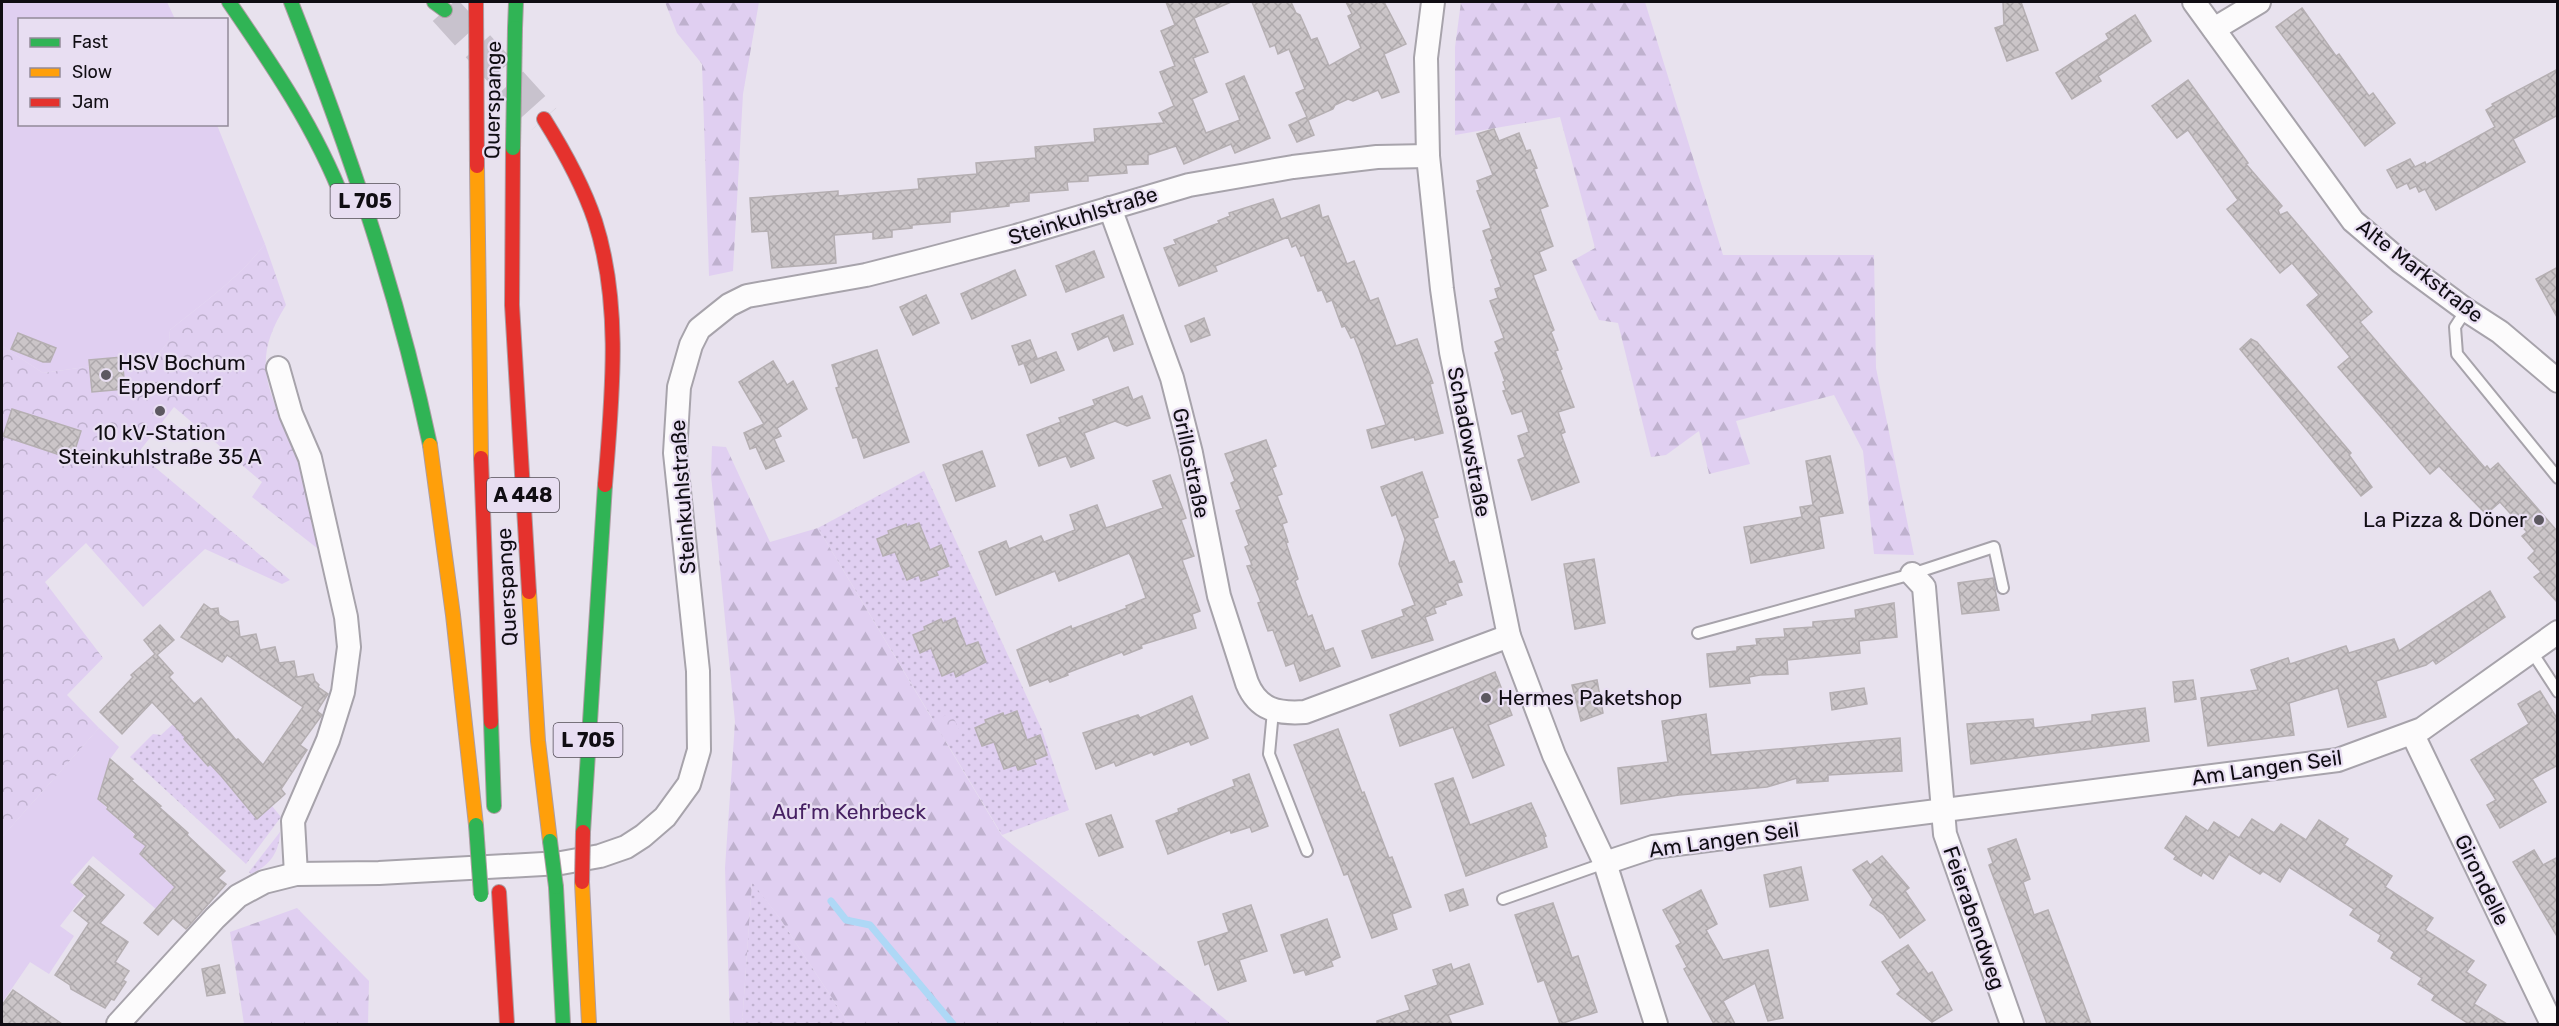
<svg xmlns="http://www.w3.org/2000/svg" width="2559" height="1026" font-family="Rubik,sans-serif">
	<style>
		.grass { fill: url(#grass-dots) }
		.forest { fill: url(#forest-firs) }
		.park { fill: url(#park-crowns) }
		.garden { fill: #e0cff1 }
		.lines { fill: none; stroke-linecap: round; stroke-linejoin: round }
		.stream { stroke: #aed8f6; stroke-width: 7 }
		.building { fill: url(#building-cross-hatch); stroke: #b5afb2; stroke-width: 1.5 }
		.highway-tunnel { stroke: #c8c2cd; stroke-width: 33; stroke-dasharray: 33 16; stroke-linecap: butt }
		.lane-casing { stroke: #a7a3ab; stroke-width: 14 }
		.street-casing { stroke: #a7a3ab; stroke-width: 26 }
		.fast-casing { stroke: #ad9da3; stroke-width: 16 }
		.slow-casing { stroke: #ad9da3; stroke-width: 16 }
		.jam-casing { stroke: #ad9da3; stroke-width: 16 }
		.lane { stroke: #fcfbfc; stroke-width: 10 }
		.street { stroke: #fcfbfc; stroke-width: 22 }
		.fast { stroke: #30b455; stroke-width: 14 }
		.slow { stroke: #ff9f0a; stroke-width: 14 }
		.jam { stroke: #e5322d; stroke-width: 14 }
		.fast-bridge-casing { stroke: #ad9da3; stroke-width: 16; stroke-linecap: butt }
		.jam-bridge-casing { stroke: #ad9da3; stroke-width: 16; stroke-linecap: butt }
		.fast-bridge { stroke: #30b455; stroke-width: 14 }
		.jam-bridge { stroke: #e5322d; stroke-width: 14 }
		.poi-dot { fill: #5c5860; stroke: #e8def2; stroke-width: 2 }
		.labels { text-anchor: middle; stroke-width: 4.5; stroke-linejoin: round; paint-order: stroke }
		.shield { fill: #e8def2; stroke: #514c56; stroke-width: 1.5 }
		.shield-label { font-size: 20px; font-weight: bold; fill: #100d13 }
		.street-label { font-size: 21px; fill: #100d13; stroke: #e8def2 }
		.poi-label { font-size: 21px; fill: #100d13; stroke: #e8def2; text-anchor: start }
		.park-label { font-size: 21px; fill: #472163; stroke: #e8def2 }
	</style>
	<defs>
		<pattern id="grass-dots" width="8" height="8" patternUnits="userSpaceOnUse" patternTransform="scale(1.5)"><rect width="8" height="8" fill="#e0cff1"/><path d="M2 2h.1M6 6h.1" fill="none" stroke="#bfb1ce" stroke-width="1.8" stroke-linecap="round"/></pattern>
		<pattern id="forest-firs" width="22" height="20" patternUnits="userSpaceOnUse" patternTransform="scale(1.5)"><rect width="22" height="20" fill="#e0cff1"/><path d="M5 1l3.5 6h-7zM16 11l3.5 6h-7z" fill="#bfb1ce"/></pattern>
		<pattern id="park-crowns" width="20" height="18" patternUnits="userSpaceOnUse" patternTransform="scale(1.5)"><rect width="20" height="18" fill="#e0cff1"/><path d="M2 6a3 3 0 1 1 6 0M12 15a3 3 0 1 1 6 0" fill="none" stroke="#bfb1ce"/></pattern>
		<pattern id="building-cross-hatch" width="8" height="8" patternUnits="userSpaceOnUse" patternTransform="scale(1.5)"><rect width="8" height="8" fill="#cbc5c8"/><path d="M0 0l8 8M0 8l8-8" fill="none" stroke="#ada8ab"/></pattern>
	</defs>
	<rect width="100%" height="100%" fill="#e8e2ee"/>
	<g class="grass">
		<polygon points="924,471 1042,730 1069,810 1002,835 818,528"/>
		<polygon points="173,724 185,737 184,739 222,777 257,819 272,806 281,817 246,864 130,757 153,734 161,735"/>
		<path d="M280,832C279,853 270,865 251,874L249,872Z"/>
		<polygon points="752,881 781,920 849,1024 742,1024"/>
	</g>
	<g class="forest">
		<polygon points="665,2 759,2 743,94 733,271 709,276 702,64 677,33"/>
		<polygon points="1461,2 1645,2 1723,255 1874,255 1876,368 1914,555 1874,554 1863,451 1834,395 1736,421 1750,464 1709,474 1699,431 1666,455 1651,457 1618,323 1599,320 1572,261 1595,248 1560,117 1455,135 1455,47"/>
		<polygon points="712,446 726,447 770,542 818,528 1002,836 1231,1024 849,1024 781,920 752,882 742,1024 730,1024 725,868 735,722 711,475"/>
		<polygon points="297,908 369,981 368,1024 244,1024 230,932"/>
	</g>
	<g class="park">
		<path d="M265,244L286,305C258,350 261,376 283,423C288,436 296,448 300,461C309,491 315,522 322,552L252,497L262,482L174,407L138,453L290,580L282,584L205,549L143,607L86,543L45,582L103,658L67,695L99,728L2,837V346L43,373L156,357L169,341L170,330C203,303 239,278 265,244Z"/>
		<polygon points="951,713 962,735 946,742 933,721"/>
	</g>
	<g class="garden">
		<path d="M2,2H167L174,17L175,19L20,20V124L217,125L265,244C239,278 203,303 170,330L169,341L156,357L43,373L2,346Z"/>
		<polygon points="99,728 119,747 110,759 98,799 146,846 140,854 171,871 165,879 171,884 178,877 187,885 156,909 93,856 70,882 84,895 60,926 74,936 49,974 30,962 2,1003 2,837"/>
	</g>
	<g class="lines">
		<polyline class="stream" points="831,901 846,920 870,925 953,1024"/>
	</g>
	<g class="building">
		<polygon points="1166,2 1231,2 1194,18 1208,52 1193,58 1207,92 1192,99 1206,133 1240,120 1226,84 1244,76 1270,138 1235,153 1231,144 1184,164 1176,146 1148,155 1148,164 1126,165 1127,173 1088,176 1088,181 1067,182 1068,190 1029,193 1029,201 1009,203 1009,206 950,212 950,222 912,225 912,228 892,230 892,237 873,239 873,232 834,235 836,263 772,268 768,231 752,232 750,198 838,191 838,196 919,189 918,179 977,174 976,163 1036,158 1035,147 1095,142 1094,129 1164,123 1159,113 1174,106 1160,72 1175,66 1161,31 1175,25"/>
		<polygon points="1252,2 1291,2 1296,13 1300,15 1311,40 1317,38 1329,66 1361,48 1348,16 1352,14 1346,2 1384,2 1406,44 1384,54 1399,92 1382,98 1378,90 1353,101 1348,99 1335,105 1333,109 1308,120 1314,135 1297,142 1289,125 1307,117 1296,93 1305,89 1289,49 1278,54 1275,45 1270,47"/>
		<polygon points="2003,2 2021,2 2038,50 2007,61 1995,28 2004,25"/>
		<polygon points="2302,8 2336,56 2339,54 2369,96 2373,93 2395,123 2365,146 2276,27"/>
		<polygon points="2135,15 2151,41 2098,76 2101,81 2072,99 2056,73 2109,39 2106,34"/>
		<polygon points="2558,69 2558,115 2513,139 2525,162 2436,210 2425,189 2419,192 2416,186 2410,189 2407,183 2397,188 2387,170 2410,159 2415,167 2425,162 2426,165 2495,127 2486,110 2493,106 2492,104"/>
		<polygon points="2188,80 2248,163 2246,164 2282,206 2278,210 2280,215 2287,212 2372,312 2360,322 2485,468 2487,466 2490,470 2498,463 2558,532 2558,603 2534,577 2541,572 2528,558 2535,551 2522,536 2527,532 2500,502 2486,514 2439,466 2430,474 2338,367 2350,357 2307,305 2319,295 2292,263 2280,273 2227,209 2238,200 2188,130 2177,138 2152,106"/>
		<polygon points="1494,129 1499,141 1519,133 1526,151 1530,150 1537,168 1534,169 1548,206 1540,209 1553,246 1539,252 1546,270 1533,275 1554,330 1551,332 1558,350 1555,351 1562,369 1560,370 1574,407 1558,412 1565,432 1561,434 1579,482 1532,500 1518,460 1525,457 1518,436 1529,432 1522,411 1512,414 1503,391 1506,390 1503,382 1505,381 1495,353 1499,351 1495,342 1504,338 1490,301 1498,298 1495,289 1501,287 1491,260 1493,259 1483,231 1491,228 1477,191 1480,190 1477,181 1493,175 1477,134"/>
		<polygon points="1273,199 1281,219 1319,205 1322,218 1328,216 1347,264 1354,261 1370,301 1378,298 1396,346 1417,339 1433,383 1430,384 1443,433 1415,440 1414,437 1372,448 1367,430 1386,425 1359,349 1354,337 1351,338 1345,326 1342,327 1332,300 1327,302 1322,290 1318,291 1304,255 1301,256 1296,245 1292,247 1288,237 1215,266 1217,271 1179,286 1164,248 1176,244 1174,240 1219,223 1218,221 1230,216 1229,213"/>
		<polygon points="1094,251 1104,277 1066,292 1056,266"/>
		<polygon points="2558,267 2558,319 2536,279"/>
		<polygon points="1015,270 1026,295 972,319 961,294"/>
		<polygon points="926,295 939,323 913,335 900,307"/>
		<polygon points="1123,315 1133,344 1114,351 1108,336 1078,350 1072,334"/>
		<polygon points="1204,318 1210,335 1191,342 1185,326"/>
		<polygon points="18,333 56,348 50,362 43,362 11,349"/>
		<polygon points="2251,339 2257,342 2351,453 2349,455 2372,487 2361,496 2240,349"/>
		<polygon points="1030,340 1037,358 1019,365 1012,346"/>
		<polygon points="877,350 909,442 864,458 857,437 853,438 836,388 839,387 832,365"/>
		<polygon points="1056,352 1064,370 1031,383 1024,364"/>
		<polygon points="122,357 125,389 92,392 89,360"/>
		<polygon points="773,361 787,385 793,381 807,409 777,428 781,436 774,439 784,461 766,469 756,447 750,449 744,433 764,424 739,382"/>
		<polygon points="1128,387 1133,400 1142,396 1150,418 1127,426 1115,421 1084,433 1094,458 1071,467 1066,456 1039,466 1027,435 1061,422 1059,418 1095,405 1093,400"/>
		<polygon points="12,409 81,431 72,459 3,436"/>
		<polygon points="1266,440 1276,466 1272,468 1282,494 1277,496 1287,522 1282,524 1288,542 1286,543 1298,579 1295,581 1308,617 1312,615 1325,651 1333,648 1340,666 1300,681 1294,663 1286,666 1273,630 1268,631 1258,603 1261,602 1247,566 1252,565 1245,547 1249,545 1236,511 1241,509 1231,483 1235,481 1225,454"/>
		<polygon points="982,451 995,486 956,501 943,465"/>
		<polygon points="1830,456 1843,513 1819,517 1824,548 1751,563 1744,527 1802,517 1800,507 1813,505 1806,461"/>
		<polygon points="1422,472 1438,517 1433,519 1449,563 1454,561 1462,582 1457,583 1462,595 1445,601 1446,604 1434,608 1436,613 1425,617 1433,640 1372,658 1362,631 1404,616 1402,610 1415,605 1399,564 1405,539 1396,514 1392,516 1381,487"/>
		<polygon points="1170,475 1186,518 1181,520 1194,556 1182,560 1200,611 1192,614 1196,628 1141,645 1142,648 1124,655 1122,652 1067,673 1068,675 1050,682 1048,679 1030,686 1017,650 1071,626 1072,629 1127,608 1126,606 1146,598 1132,558 1129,553 1059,581 1055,571 996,595 979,552 1006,541 1009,549 1041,536 1044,542 1075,530 1070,515 1097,505 1106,528 1163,508 1153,481"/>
		<polygon points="919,523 930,550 941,545 949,566 936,571 938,575 921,581 919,575 907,580 895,552 883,556 877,539 889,534 888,531 906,524 907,527"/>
		<polygon points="1594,559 1605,623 1575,629 1564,564"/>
		<polygon points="1993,578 1999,610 1962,614 1958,583"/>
		<polygon points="2490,591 2505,617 2436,664 2433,660 2426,665 2376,681 2386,717 2348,727 2338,688 2289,703 2294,735 2208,746 2201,698 2258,690 2251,670 2288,658 2290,664 2346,646 2349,653 2394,639 2399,651"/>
		<polygon points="1894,603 1897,637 1859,641 1860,653 1787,660 1788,674 1760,675 1749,677 1750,683 1710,687 1707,654 1737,651 1737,647 1757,645 1756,639 1785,637 1784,629 1813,627 1813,622 1856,618 1855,610"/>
		<polygon points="204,604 211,609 218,608 219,615 230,622 238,621 240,637 256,634 260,650 275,647 279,663 294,661 297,677 313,674 315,681 319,685 318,687 328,694 317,711 322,715 300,745 307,750 281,789 285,794 257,819 222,777 210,764 208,766 184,739 185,737 152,702 122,734 100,712 133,677 131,675 155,654 144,640 160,625 174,640 157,655 173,673 169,677 194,704 201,698 236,740 238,739 263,765 303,707 227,655 222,662 181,637"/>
		<polygon points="955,618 966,646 978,642 986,662 956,677 954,671 942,676 931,648 920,653 913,635 925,630 924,627 941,619 943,623"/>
		<polygon points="1495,672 1512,715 1488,725 1504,765 1473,778 1453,727 1400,746 1390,715"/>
		<polygon points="1597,680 1603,713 1581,721 1572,685"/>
		<polygon points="2193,680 2196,699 2175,702 2173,682"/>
		<polygon points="1864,688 1867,704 1832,710 1830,693"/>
		<polygon points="2540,691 2558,720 2558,765 2532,779 2546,802 2500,828 2487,805 2496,800 2471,760 2529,724 2518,704"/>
		<polygon points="1192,696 1208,738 1191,745 1189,741 1154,755 1152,752 1116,766 1114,762 1096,769 1083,733 1138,715 1140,718"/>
		<polygon points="2145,708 2149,741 1971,764 1967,724 2033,719 2034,728 2092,721 2092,715"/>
		<polygon points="1017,711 1027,740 1040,735 1047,755 1034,760 1036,764 1018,770 1016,765 1004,769 994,742 982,746 975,728 986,723 985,720 1003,713 1004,716"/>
		<polygon points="1706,714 1711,755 1900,738 1902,771 1828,775 1828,781 1797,783 1797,778 1767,787 1679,795 1621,804 1618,768 1668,762 1662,721"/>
		<polygon points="1338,729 1362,793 1364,792 1389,858 1392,857 1411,907 1392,914 1397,929 1372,938 1348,874 1344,875 1294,745"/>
		<polygon points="110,759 133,779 131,780 161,806 159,807 188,833 187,835 225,871 218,878 226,884 186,929 173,918 158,935 144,923 175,887 140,854 146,846 134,837 136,834 107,809 108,807 98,799"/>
		<polygon points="1249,774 1268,826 1252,832 1250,827 1231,833 1230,830 1168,854 1156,821 1179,812 1178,809 1235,786 1233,780"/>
		<polygon points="1453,778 1470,825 1531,803 1546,836 1544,837 1547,847 1466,876 1435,784"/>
		<polygon points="1111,815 1123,847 1099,856 1086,824"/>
		<polygon points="2186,816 2208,831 2214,822 2239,838 2252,819 2274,833 2281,824 2306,840 2319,820 2348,839 2344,845 2392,876 2385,887 2433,918 2425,930 2474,961 2466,972 2486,985 2474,1004 2507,1024 2469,1024 2432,1000 2435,995 2418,984 2422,978 2391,958 2394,952 2378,941 2381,935 2350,915 2354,909 2289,867 2280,882 2263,871 2260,874 2229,854 2213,879 2203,872 2201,876 2174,859 2176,856 2165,848"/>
		<polygon points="2016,839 2030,879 2023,882 2034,915 2048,910 2091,1024 2047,1024 1989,865 1993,863 1988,849"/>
		<polygon points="2534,850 2543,865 2558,857 2558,938 2513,862"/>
		<polygon points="1882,856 1909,888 1905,891 1925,920 1900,938 1884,915 1870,905 1873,899 1853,870 1867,861 1870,865"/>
		<polygon points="89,866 124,895 100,923 128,942 115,962 129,971 123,980 126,982 114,1000 111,999 105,1008 71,989 70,985 55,975 89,923 74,911 87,896 74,885"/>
		<polygon points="1801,867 1808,900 1770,907 1764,875"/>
		<polygon points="1463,889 1468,905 1450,911 1445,895"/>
		<polygon points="1701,890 1717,924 1706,930 1723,960 1768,950 1783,1018 1768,1021 1755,983 1723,1001 1735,1024 1714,1024 1684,969 1687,967 1676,946 1681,943 1663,910"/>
		<polygon points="1553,903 1572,958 1578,956 1597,1012 1560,1024 1544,980 1538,982 1515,915"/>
		<polygon points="1251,905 1267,951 1239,960 1246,981 1218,990 1209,963 1205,965 1198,942 1229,932 1223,914"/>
		<polygon points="1327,919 1340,957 1331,961 1333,966 1306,975 1304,970 1294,973 1281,935"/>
		<polygon points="1908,945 1928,974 1932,972 1952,1010 1932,1022 1897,994 1901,990 1882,962"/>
		<polygon points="1451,964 1453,970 1469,964 1483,1004 1448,1015 1452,1024 1377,1024 1377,1021 1410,1010 1405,996 1438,985 1433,970"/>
		<polygon points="219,965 225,993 207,996 202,969"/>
		<polygon points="13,990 62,1024 2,1024 2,1005"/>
	</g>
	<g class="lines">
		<polyline class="highway-tunnel" points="445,10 544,119"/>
		<defs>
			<g id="lane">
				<polyline points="2466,310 2455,327 2457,354 2558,478"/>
				<polyline points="1698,633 1912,574 1994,547 2003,588"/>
				<polyline points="2532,652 2558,692"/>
				<polyline points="1273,711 1269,754 1307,851"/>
				<polyline points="1503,899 1605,863"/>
			</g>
			<g id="street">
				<polyline points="1433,2 1426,58 1428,156 1442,289 1451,352 1509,636 1554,755 1605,863 1656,1024"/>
				<polyline points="2194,2 2353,221 2401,262 2466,310 2500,332 2558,381"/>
				<polyline points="2214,29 2259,2"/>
				<path d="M1110,208L1172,378L1191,453L1219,596L1247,683C1258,710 1278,714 1305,712L1509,636"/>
				<polyline points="278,368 291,414 310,458 346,617 349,647 343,692 328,740 293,821 296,874"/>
				<polyline points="1912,574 1924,587 1945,834 2012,1024"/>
				<polyline points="2413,735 2552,1024"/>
				<polyline points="1605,863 1653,847 2338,760 2422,729 2558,632"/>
				<polyline points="118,1024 215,918 238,896 264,882 296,874 379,873 561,863 600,856 626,847 643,836 665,817 689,784 699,750 698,671 675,453 679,387 691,345 699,329 729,305 747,296 866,275 929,259 1016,236 1189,185 1293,167 1377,157 1428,156"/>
			</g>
			<g id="fast">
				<path d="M229,2C273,66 316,129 344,202"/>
				<path d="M291,2C348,147 398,293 430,445"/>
				<polyline points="434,2 445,10"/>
				<polyline points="515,28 516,2"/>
				<polyline points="491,722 494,806"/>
				<polyline points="583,832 605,485"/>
				<polyline points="556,887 563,1024"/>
			</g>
			<g id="slow">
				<polyline points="477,166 481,458"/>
				<polyline points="430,445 453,615 476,825"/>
				<polyline points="529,592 538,741 550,841"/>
				<polyline points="582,882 589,1024"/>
			</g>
			<g id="jam">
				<path d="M544,119C564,151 583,185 595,221C622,305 612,398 605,485"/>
				<polyline points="513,148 512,305 529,592"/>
				<polyline points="481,458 491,722"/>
				<polyline points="499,892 507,1024"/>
			</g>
		</defs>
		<use href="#lane" class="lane-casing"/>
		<use href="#street" class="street-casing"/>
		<use href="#fast" class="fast-casing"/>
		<use href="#slow" class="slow-casing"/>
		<use href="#jam" class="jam-casing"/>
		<use href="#lane" class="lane"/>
		<use href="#street" class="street"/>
		<use href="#fast" class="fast"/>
		<use href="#slow" class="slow"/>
		<use href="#jam" class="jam"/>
		<defs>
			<g id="fast-bridge">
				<polyline points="513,148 515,28"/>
				<polyline points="476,825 481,895"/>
				<polyline points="550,841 556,887"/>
			</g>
			<g id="jam-bridge">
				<polyline points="476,2 477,166"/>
				<polyline points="582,882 583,832"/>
			</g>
		</defs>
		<use href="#fast-bridge" class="fast-bridge-casing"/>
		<use href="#jam-bridge" class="jam-bridge-casing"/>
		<use href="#fast-bridge" class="fast-bridge"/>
		<use href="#jam-bridge" class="jam-bridge"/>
	</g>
	<g class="poi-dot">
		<circle cx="106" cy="375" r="6"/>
		<circle cx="160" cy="411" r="6"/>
		<circle cx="2539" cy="520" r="6"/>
		<circle cx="1486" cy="698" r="6"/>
	</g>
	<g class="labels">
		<g class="shield">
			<rect x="330.5" y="184" width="69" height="34" rx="4.5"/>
			<rect x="487" y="478" width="72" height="34" rx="4.5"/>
			<rect x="553.5" y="723" width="69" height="34" rx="4.5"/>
		</g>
		<g class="shield-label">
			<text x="365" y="208">L 705</text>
			<text x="523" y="502">A 448</text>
			<text x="588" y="747">L 705</text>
		</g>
		<g class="street-label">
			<text transform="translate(493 100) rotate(-89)" y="7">Querspange</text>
			<text transform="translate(1083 216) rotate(-17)" y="7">Steinkuhlstraße</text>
			<text transform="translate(2420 271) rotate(38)" y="7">Alte Markstraße</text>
			<text transform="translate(1469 442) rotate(79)" y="7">Schadowstraße</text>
			<text transform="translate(1191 463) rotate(78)" y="7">Grillostraße</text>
			<text transform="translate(683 497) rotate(-94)" y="7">Steinkuhlstraße</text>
			<text transform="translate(507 587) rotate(-93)" y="7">Querspange</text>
			<text transform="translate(2267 768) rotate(-8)" y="7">Am Langen Seil</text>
			<text transform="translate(1724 840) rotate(-8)" y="7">Am Langen Seil</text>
			<text transform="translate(2482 880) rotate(64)" y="7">Girondelle</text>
			<text transform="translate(1974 918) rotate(71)" y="7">Feierabendweg</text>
		</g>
		<g class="poi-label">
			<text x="118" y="370">HSV Bochum<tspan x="118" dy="24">Eppendorf</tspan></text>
			<text x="160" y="440" text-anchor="middle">10 kV-Station<tspan x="160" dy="24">Steinkuhlstraße 35 A</tspan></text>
			<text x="2527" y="527" text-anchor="end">La Pizza &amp; Döner</text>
			<text x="1498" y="705">Hermes Paketshop</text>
		</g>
		<g class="park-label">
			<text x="849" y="819">Auf'm Kehrbeck</text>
		</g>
	</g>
	<rect width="2559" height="1026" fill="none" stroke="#100d13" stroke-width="6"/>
	<rect x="18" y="18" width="210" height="108" fill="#e8def2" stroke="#928a99" stroke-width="1.5"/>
	<rect x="30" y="38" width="30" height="9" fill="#30b455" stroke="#928a99" stroke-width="1.5"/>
	<text x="72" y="48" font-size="18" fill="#100d13">Fast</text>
	<rect x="30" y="68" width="30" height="9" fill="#ff9f0a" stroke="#928a99" stroke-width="1.5"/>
	<text x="72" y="78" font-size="18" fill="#100d13">Slow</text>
	<rect x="30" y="98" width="30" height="9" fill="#e5322d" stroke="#928a99" stroke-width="1.5"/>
	<text x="72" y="108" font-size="18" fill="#100d13">Jam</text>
</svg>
